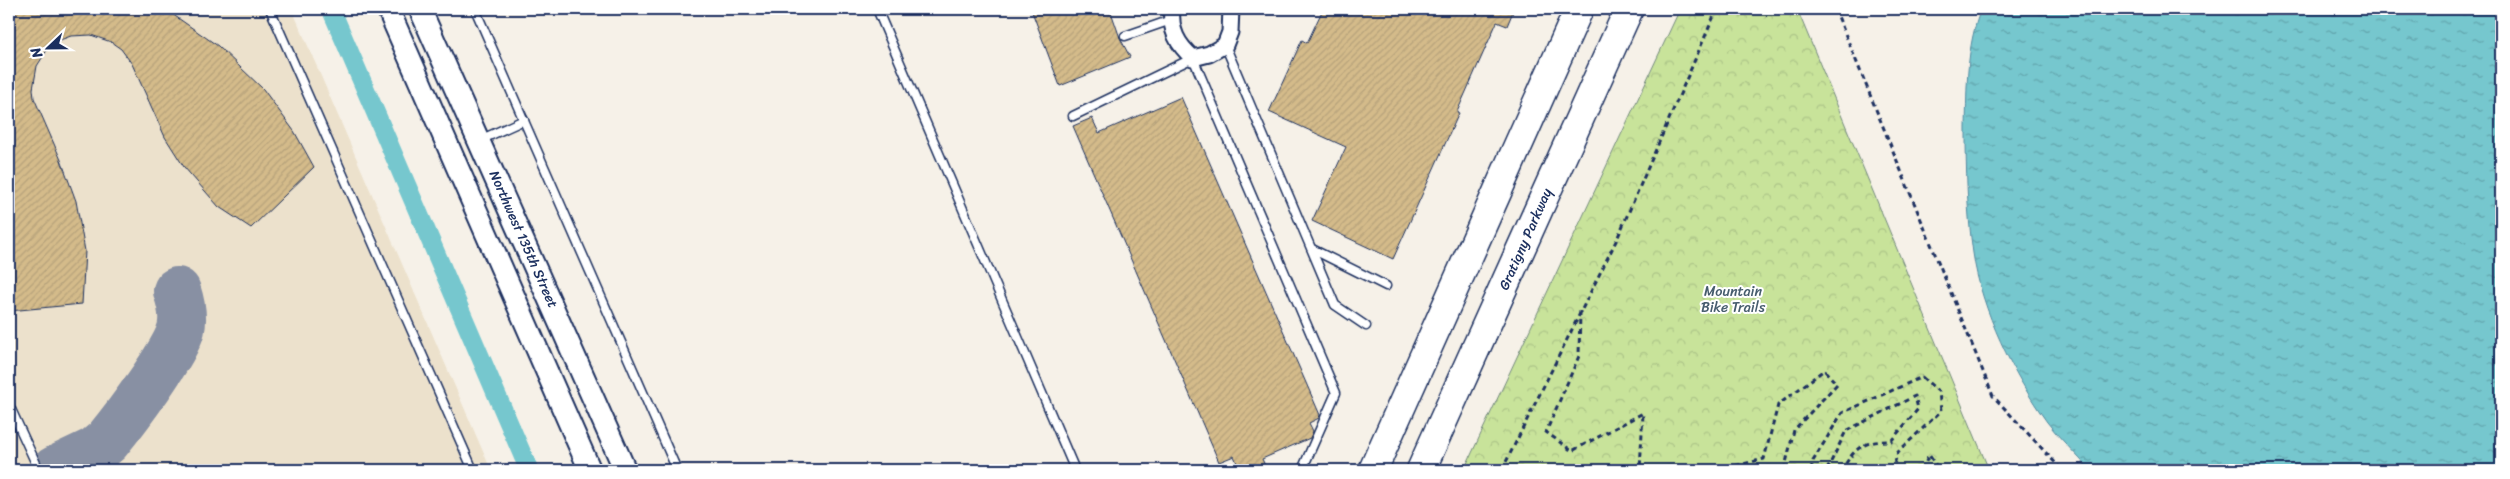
<svg xmlns="http://www.w3.org/2000/svg" width="2510" height="479" font-family="Sriracha,sans-serif">
	<style>
		.built { fill: #ece1cc }
		.forest { fill: url(#forest-crowns); stroke: #72897c }
		.water { fill: url(#water-ripples); stroke: #528aa1 }
		.lines { fill: none; stroke-linecap: round; stroke-linejoin: round }
		.canal { stroke: #76c7ce; stroke-width: 19 }
		.taxiway { stroke: #8890a3; stroke-width: 48 }
		.building { fill: url(#building-hatch); stroke: #1b2f5e }
		.lane-casing { stroke: #1b2f5e; stroke-width: 11 }
		.street-casing { stroke: #1b2f5e; stroke-width: 19 }
		.secondary-casing { stroke: #1b2f5e; stroke-width: 25 }
		.highway-casing { stroke: #1b2f5e; stroke-width: 31 }
		.path { stroke: #1b2f5e; stroke-width: 3; stroke-dasharray: 5 4; stroke-linecap: butt }
		.lane { stroke: #fff; stroke-width: 8 }
		.street { stroke: #fff; stroke-width: 15 }
		.secondary { stroke: #fff; stroke-width: 21 }
		.highway { stroke: #fff; stroke-width: 28 }
		.labels { text-anchor: middle; stroke-width: 4; stroke-linejoin: round; paint-order: stroke }
		.street-label { font-size: 14px; fill: #1b2f5e; stroke: #fff }
		.park-label { font-size: 14px; fill: #465c6d; stroke: #fff }
	</style>
	<defs>
		<pattern id="forest-crowns" width="20" height="18" patternUnits="userSpaceOnUse" patternTransform="scale(1.25)"><rect width="20" height="18" fill="#c8e39a"/><path d="M2 6a3 3 0 1 1 6 0M12 15a3 3 0 1 1 6 0" fill="none" stroke="#abc387"/></pattern>
		<pattern id="water-ripples" width="26" height="14" patternUnits="userSpaceOnUse" patternTransform="scale(1.25)"><rect width="26" height="14" fill="#76c7ce"/><path d="M2 4q2-2 4 0t4 0M15 11q2-2 4 0t4 0" fill="none" stroke="#60a2aa"/></pattern>
		<pattern id="building-hatch" width="6" height="6" patternUnits="userSpaceOnUse" patternTransform="scale(1.25)"><rect width="6" height="6" fill="#d4bb8a"/><path d="M-1 1l2-2M0 6l6-6M5 7l2-2" fill="none" stroke="#b5a17a"/></pattern>
	</defs>
	<rect width="100%" height="100%" fill="#f6f1e8"/>
	<filter id="ink" filterUnits="userSpaceOnUse"><feTurbulence type="fractalNoise" baseFrequency=".02" numOctaves="2"/><feDisplacementMap in="SourceGraphic" scale="10" xChannelSelector="R" yChannelSelector="G"/><feConvolveMatrix kernelMatrix="1 2 1 2 8 2 1 2 1" color-interpolation-filters="sRGB"/></filter>
	<g filter="url(#ink)">
		<polygon class="built" points="9,9 292,9 491,470 9,470"/>
		<polygon class="forest" points="1680,9 1797,9 1989,470 1464,470"/>
		<path class="water" d="M1981,9H2501V470H2090C2076,454 2060,439 2047,422C2014,376 1981,310 1973,253C1967,212 1966,169 1966,128C1967,88 1966,47 1981,9Z"/>
		<g class="lines">
			<polyline class="canal" points="331,9 529,470"/>
			<path class="taxiway" d="M55,470L95,451L107,441C125,419 175,353 181,329C184,316 181,303 177,291"/>
		</g>
		<g class="building">
			<polygon points="9,9 165,9 218,46 263,89 294,131 314,167 251,228 219,207 184,167 165,137 132,64 121,49 111,42 91,35 71,36 60,40 49,47 37,66 33,89 34,98 61,160 76,201 85,251 82,304 9,311"/>
			<polygon points="1031,9 1110,9 1120,38 1130,57 1060,86"/>
			<polygon points="1323,9 1514,9 1507,26 1497,22 1457,112 1459,113 1393,259 1312,221 1346,147 1269,112 1302,40 1307,43"/>
			<polygon points="1181,97 1320,415 1319,418 1309,423 1313,431 1310,438 1262,459 1267,470 1240,470 1234,456 1219,462 1073,126 1092,118 1099,133"/>
		</g>
		<g class="lines">
			<defs>
				<g id="lane">
					<polyline points="270,9 473,470"/>
					<polyline points="475,9 677,470"/>
					<polyline points="877,9 1075,470"/>
					<polyline points="1125,36 1171,20"/>
					<polyline points="1225,45 1335,305 1366,326"/>
					<polyline points="1073,116 1193,58 1336,393 1302,470"/>
					<polyline points="480,140 524,120"/>
					<polyline points="1312,249 1386,286"/>
					<polyline points="9,405 39,470"/>
				</g>
				<path id="street" d="M1172,9C1170,30 1177,44 1193,58L1209,54L1225,45L1230,32L1231,9"/>
				<g id="secondary">
					<polyline points="388,9 590,470"/>
					<polyline points="420,9 625,470"/>
				</g>
				<g id="highway">
					<polyline points="1373,470 1579,9"/>
					<polyline points="1421,470 1629,9"/>
				</g>
			</defs>
			<use href="#lane" class="lane-casing"/>
			<use href="#street" class="street-casing"/>
			<use href="#secondary" class="secondary-casing"/>
			<use href="#highway" class="highway-casing"/>
			<g class="path">
				<polyline points="1835,9 1993,396 2062,470"/>
				<polyline points="1580,311 1579,356 1546,432 1572,451 1643,413 1640,470"/>
				<polyline points="1502,470 1617,239 1717,9"/>
				<polyline points="1718,470 1764,459 1778,405 1824,370 1837,384 1794,430 1785,467 1780,470"/>
				<polyline points="1811,470 1813,461 1842,413 1922,377 1939,392 1941,411 1898,452 1892,470"/>
				<path d="M1827,470L1846,431L1915,396L1918,409L1891,441C1863,441 1855,447 1842,470"/>
				<polyline points="1922,470 1929,455 1939,470"/>
			</g>
			<use href="#lane" class="lane"/>
			<use href="#street" class="street"/>
			<use href="#secondary" class="secondary"/>
			<use href="#highway" class="highway"/>
		</g>
	</g>
	<g class="labels">
		<g class="street-label">
			<text transform="translate(524 239) rotate(66)" y="5">Northwest 135th Street</text>
			<text transform="translate(1525 239) rotate(-66)" y="5">Gratigny Parkway</text>
		</g>
		<g class="park-label">
			<text x="1733" y="296">Mountain<tspan x="1733" dy="16">Bike Trails</tspan></text>
		</g>
	</g>
	<rect width="2510" height="479" fill="none" stroke="#fff" stroke-width="30"/>
	<rect x="15" y="15" width="2480" height="449" fill="none" stroke="#1b2f5e" stroke-width="2" filter="url(#ink)"/>
	<g transform="translate(48 48) rotate(248)" stroke="#ffffff" stroke-width="4" paint-order="stroke">
	<path d="M0-4L9 19L0 12L-9 19Z" fill="#1b2f5e"/>
	<text y="-8" font-size="14" font-weight="bold" text-anchor="middle" fill="#1b2f5e">N</text>
	</g>
</svg>
